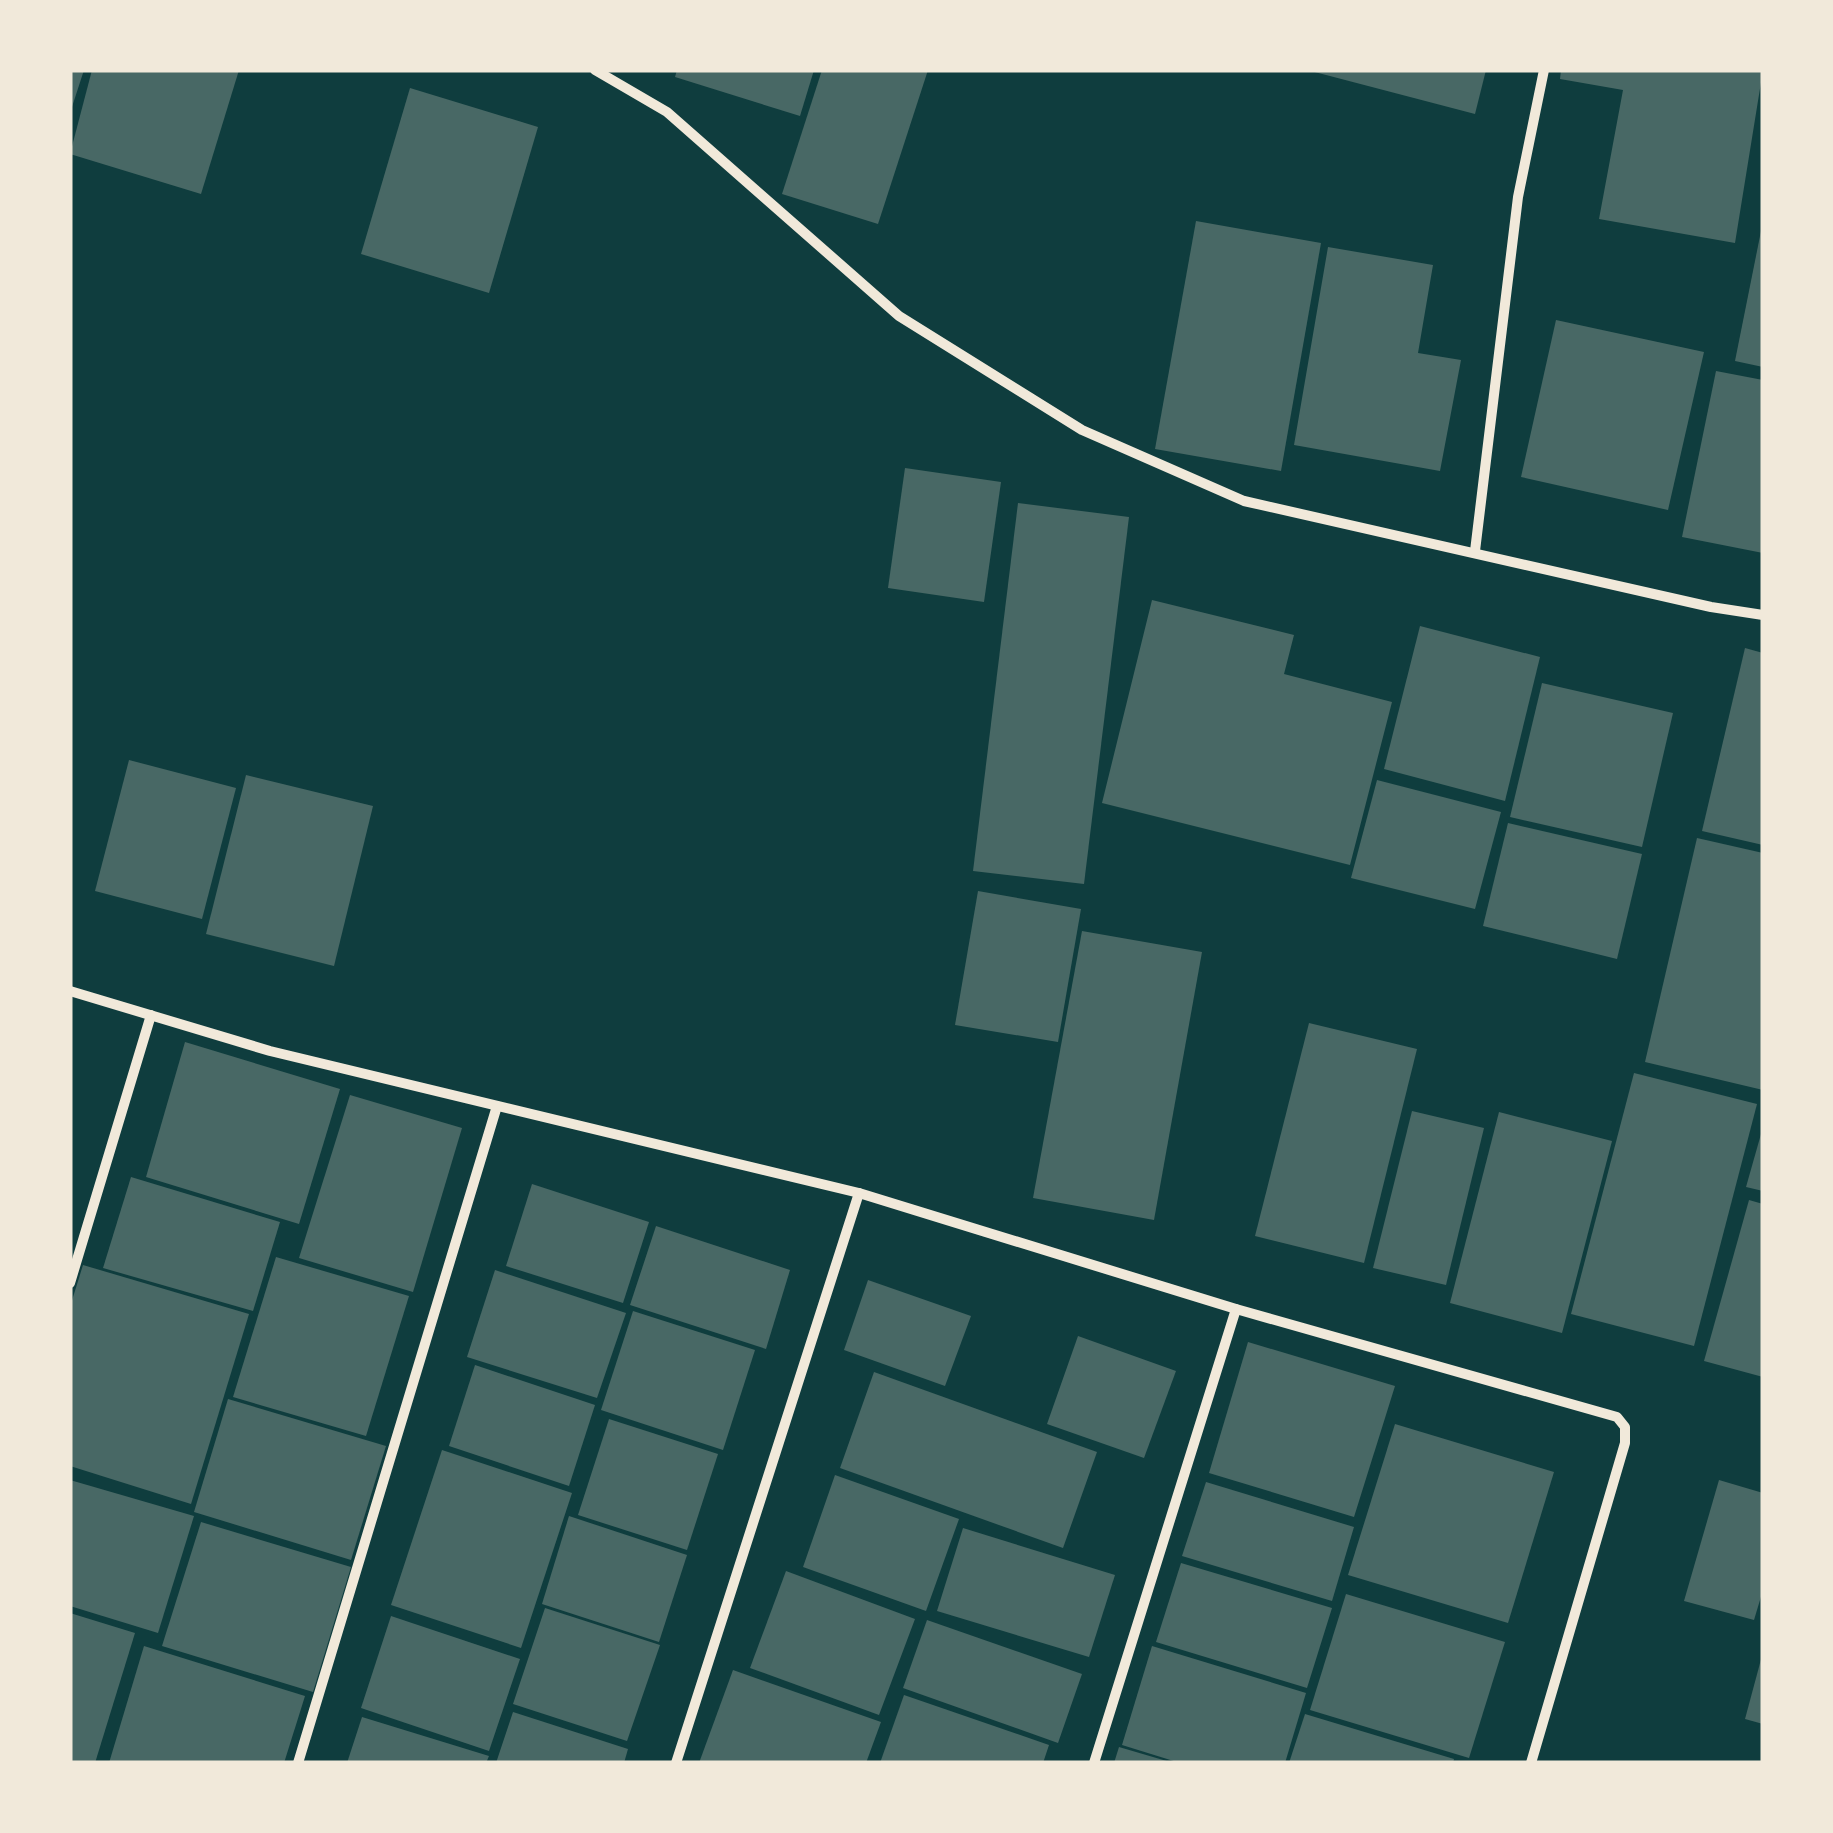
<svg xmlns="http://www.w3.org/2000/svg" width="1833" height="1833" font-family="'Archivo Narrow',sans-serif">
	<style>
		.building { fill: #486865 }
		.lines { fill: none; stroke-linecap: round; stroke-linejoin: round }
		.minor { stroke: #f1e9da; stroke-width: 10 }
	</style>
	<rect width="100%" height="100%" fill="#0f3d3e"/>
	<g class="building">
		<polygon points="70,70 84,70 71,110 70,110"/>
		<polygon points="92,70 239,70 201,194 70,154"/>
		<polygon points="677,70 814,70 800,116 675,77"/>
		<polygon points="822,70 928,70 878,224 782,194"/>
		<polygon points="1307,70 1486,70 1475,114"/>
		<polygon points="1561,70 1763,70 1735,243 1599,219 1623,90 1560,79"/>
		<polygon points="410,88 538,127 489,293 361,254"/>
		<polygon points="1196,221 1321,243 1281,471 1155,449"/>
		<polygon points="1761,231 1763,231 1763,367 1735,361"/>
		<polygon points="1328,247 1433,265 1418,353 1461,360 1440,471 1294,445"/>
		<polygon points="1556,320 1704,352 1668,510 1521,477"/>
		<polygon points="1716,371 1763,380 1763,553 1682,537"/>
		<polygon points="905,468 1001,482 984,602 888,588"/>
		<polygon points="1018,503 1129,517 1084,884 973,871"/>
		<polygon points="1152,600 1294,635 1284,674 1392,702 1350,865 1102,803"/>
		<polygon points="1420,626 1540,657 1505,801 1384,769"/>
		<polygon points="1745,648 1763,653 1763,845 1702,831"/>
		<polygon points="1542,683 1673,713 1642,847 1510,817"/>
		<polygon points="129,760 236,788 202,919 95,891"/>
		<polygon points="246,775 373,806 334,966 206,934"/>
		<polygon points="1377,780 1501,812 1475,909 1351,878"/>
		<polygon points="1508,823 1642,854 1617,959 1483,926"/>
		<polygon points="1697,838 1763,853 1763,1090 1645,1062"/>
		<polygon points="978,891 1081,909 1058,1042 955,1025"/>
		<polygon points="1082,931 1202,952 1154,1220 1033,1198"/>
		<polygon points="1309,1023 1417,1049 1364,1263 1255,1236"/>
		<polygon points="185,1042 340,1089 299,1224 146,1177"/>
		<polygon points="1634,1073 1757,1104 1694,1346 1571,1314"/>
		<polygon points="350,1095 462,1128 413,1292 299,1258"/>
		<polygon points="1412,1111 1484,1128 1446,1285 1373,1268"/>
		<polygon points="1499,1112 1612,1141 1562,1333 1450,1303"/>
		<polygon points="1763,1127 1763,1191 1746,1187"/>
		<polygon points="131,1177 280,1222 253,1311 103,1268"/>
		<polygon points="532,1184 649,1222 623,1303 506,1266"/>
		<polygon points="1749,1200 1763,1204 1763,1377 1704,1361"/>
		<polygon points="656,1226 790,1270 766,1349 630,1305"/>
		<polygon points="276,1257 409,1296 366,1436 233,1397"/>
		<polygon points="83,1265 249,1314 191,1504 70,1466 70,1307"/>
		<polygon points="495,1270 626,1313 597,1398 467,1357"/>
		<polygon points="868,1280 971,1316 945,1386 844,1350"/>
		<polygon points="633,1311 755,1350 723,1450 601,1410"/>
		<polygon points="1078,1336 1176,1371 1144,1458 1047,1424"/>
		<polygon points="1248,1342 1395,1386 1354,1517 1209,1473"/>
		<polygon points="475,1365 595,1405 569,1486 449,1446"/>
		<polygon points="874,1372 1097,1452 1063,1548 840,1468"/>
		<polygon points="228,1399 386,1446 351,1560 194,1512"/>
		<polygon points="609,1419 718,1454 687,1550 578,1515"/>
		<polygon points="1395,1424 1554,1472 1508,1623 1348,1575"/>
		<polygon points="442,1450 572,1493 521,1648 391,1605"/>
		<polygon points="835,1475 959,1519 926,1611 803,1567"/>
		<polygon points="70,1480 194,1516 158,1633 70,1606"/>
		<polygon points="1719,1480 1763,1493 1763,1590 1754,1620 1684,1601"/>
		<polygon points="1206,1482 1354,1527 1332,1601 1182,1556"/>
		<polygon points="569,1516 687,1555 659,1642 542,1604"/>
		<polygon points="201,1522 351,1567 313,1692 162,1646"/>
		<polygon points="963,1528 1115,1575 1089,1657 937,1611"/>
		<polygon points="1181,1563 1332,1608 1307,1688 1156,1642"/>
		<polygon points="786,1571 915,1619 879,1715 750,1668"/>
		<polygon points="1346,1594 1505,1642 1469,1758 1310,1710"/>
		<polygon points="545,1608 660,1645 627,1741 513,1704"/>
		<polygon points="70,1613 135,1633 95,1763 70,1763"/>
		<polygon points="391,1616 520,1659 489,1751 361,1708"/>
		<polygon points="927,1620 1082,1674 1058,1743 903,1688"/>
		<polygon points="144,1646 305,1696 284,1763 109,1763"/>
		<polygon points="1152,1646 1306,1693 1285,1763 1180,1763 1122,1745"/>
		<polygon points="1763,1652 1763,1724 1745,1719"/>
		<polygon points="733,1670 881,1722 866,1763 699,1763"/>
		<polygon points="904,1695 1049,1745 1043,1763 880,1763"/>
		<polygon points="513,1712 628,1749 624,1763 496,1763"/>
		<polygon points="1305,1714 1454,1759 1453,1763 1289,1763"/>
		<polygon points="362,1717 489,1756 486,1763 347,1763"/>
		<polygon points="1119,1747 1170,1762 1170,1763 1114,1763"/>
	</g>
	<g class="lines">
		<g class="minor">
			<polyline points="595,70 667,112 899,316 1082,430 1244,501 1711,607 1763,615"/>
			<polyline points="1475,551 1518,197 1544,70"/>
			<polyline points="70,991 270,1051 859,1193 1236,1309 1617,1417 1625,1427 1625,1443 1531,1763"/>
			<polyline points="70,1283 151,1015"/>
			<polyline points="298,1763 497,1106"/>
			<polyline points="676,1763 859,1193"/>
			<polyline points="1094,1763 1236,1309"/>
		</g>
	</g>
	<rect width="1833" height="1833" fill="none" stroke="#f1e9da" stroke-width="145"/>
</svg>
